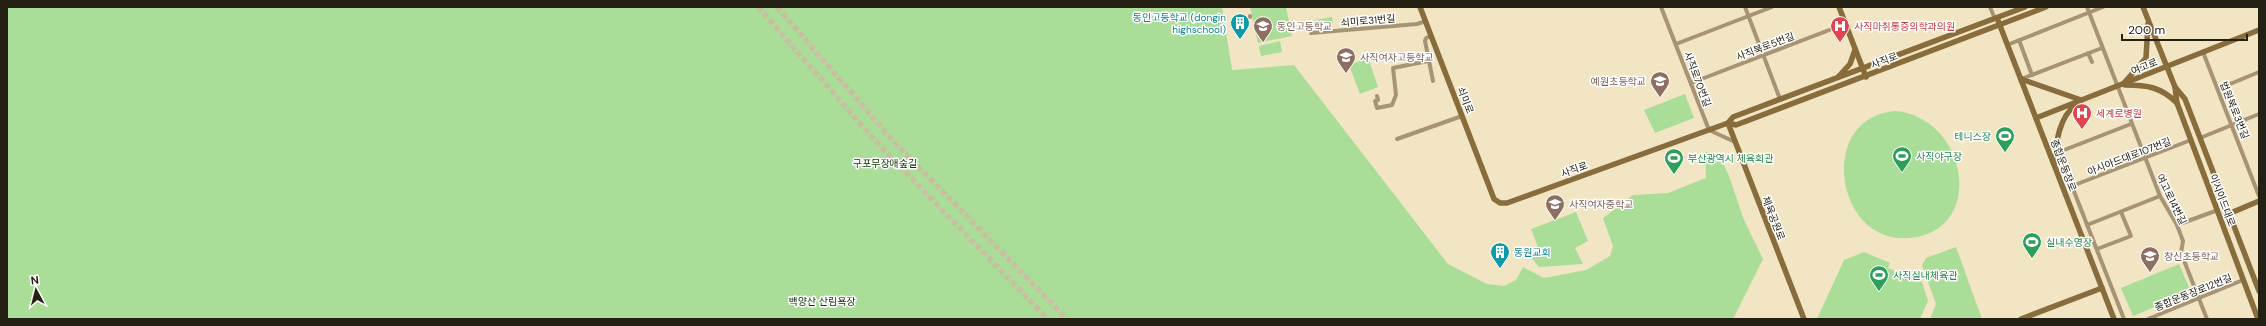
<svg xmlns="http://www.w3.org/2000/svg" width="2266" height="326" font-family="'DM Sans','Noto Sans KR',sans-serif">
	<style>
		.green { fill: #aadd98 }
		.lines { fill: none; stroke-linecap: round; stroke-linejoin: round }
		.secondary-tunnel { stroke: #c9bea0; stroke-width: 5.5; stroke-dasharray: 5.5 3; stroke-linecap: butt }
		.street { stroke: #a79474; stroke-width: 4 }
		.secondary { stroke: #886c3b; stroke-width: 5.5 }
		.labels { text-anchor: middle; stroke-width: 3; stroke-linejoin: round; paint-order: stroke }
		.culture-label { font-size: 10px; fill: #0d838f; stroke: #fff; text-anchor: end }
		.street-label { font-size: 10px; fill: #252014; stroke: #fff }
		.education-label { font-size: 10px; fill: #785e54; stroke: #fff; text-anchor: start }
		.health-label { font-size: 10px; fill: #be3a42; stroke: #fff; text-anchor: start }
		.leisure-label { font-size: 10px; fill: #27864d; stroke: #fff; text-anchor: start }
		.park-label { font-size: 10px; fill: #123302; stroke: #fff }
	</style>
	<rect width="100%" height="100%" fill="#f2e5c3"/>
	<g class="green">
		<polygon points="7,7 1222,7 1232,70 1294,65 1448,264 1487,284 1504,286 1516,280 1523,267 1544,278 1586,270 1610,256 1613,246 1603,218 1633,195 1668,193 1706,178 1705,152 1719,154 1729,176 1744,220 1763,259 1733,319 7,319"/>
		<polygon points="1250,7 1286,7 1292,36 1258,43"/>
		<polygon points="1332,17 1333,23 1315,26 1314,20"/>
		<polygon points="1280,41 1282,52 1261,56 1259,46"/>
		<polygon points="1368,58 1378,87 1360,94 1349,65"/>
		<polygon points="1685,94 1694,118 1655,133 1644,110"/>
		<path d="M1895,111C1968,117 1987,231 1910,238C1835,246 1816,117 1895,111Z"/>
		<polygon points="1576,212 1588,241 1575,248 1583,264 1539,267 1529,255 1539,250 1531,229"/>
		<polygon points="1956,247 1982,319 1930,319 1936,304 1922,265 1926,258"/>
		<polygon points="1864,252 1890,263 1888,268 1897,272 1903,269 1920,276 1928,301 1920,319 1817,319 1844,260"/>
		<polygon points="2179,264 2191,292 2133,316 2121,288"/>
	</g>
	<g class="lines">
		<g class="secondary-tunnel">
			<polyline points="758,7 880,146 1048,319"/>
			<polyline points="777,7 896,144 1067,319"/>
		</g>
		<g class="street">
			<polyline points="1661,7 1709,130 1735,142"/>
			<polyline points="1745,7 1780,99"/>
			<polyline points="1990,7 1995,19"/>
			<polyline points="2087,7 2160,196 2177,225 2183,241 2181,253 2207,319"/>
			<polyline points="1250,16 1250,17"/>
			<polyline points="1311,33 1417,24 1426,21"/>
			<polyline points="1431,36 1426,38 1425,41 1433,81"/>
			<polyline points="2019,40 2032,75"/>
			<polyline points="1676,44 1772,7"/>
			<polyline points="2007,45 2103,7"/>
			<polyline points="2203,52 2259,196"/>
			<polyline points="2088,53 2092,62"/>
			<polyline points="2021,79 2102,48"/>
			<polyline points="1691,83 1845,24"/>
			<polyline points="2218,89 2259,72"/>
			<polyline points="1377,96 1378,100 1375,101 1377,108 1392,105 1396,95 1393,68 1428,61"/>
			<polyline points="2200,138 2259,114"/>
			<polyline points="1397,139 1462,116"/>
			<polyline points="2057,148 2124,319"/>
			<polyline points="2059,152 2131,124"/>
			<polyline points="2072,186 2191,140"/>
			<polyline points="2087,225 2160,196"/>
			<polyline points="2177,225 2218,210"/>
			<polyline points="2097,249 2131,236 2121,212"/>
			<polyline points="2148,319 2243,280"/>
		</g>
		<g class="secondary">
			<polyline points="1420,7 1494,199 1500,203 1507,203 1728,123 1733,117 2025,7"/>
			<polyline points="1839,7 1866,77"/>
			<polyline points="2143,7 2175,87 2177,103 2258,319"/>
			<polyline points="1997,18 2114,319"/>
			<polyline points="1839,76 1850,64 1855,50"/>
			<polyline points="2021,79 2081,100"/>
			<polyline points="2124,83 2146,58 2148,24"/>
			<path d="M2125,85C2147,85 2161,87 2177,103"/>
			<polyline points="2175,87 2185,99 2259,291"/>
			<polyline points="2036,118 2259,30"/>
			<polyline points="1728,123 1736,125 2046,7"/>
			<polyline points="1728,123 1804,319"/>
			<path d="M2055,162C2056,141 2059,118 2076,104"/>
			<polyline points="2226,215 2259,201"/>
			<polyline points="2021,319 2102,288"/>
		</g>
	</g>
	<defs>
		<symbol id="building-pin" viewBox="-11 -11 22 30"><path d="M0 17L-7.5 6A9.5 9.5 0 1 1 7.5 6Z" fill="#0f9aa8" stroke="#fff"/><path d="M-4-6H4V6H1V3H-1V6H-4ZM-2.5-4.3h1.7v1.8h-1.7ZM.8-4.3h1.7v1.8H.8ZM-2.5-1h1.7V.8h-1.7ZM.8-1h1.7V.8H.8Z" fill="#fff"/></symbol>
		<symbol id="school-pin" viewBox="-11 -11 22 30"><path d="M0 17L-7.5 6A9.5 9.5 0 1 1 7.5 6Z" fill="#8d6e63" stroke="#fff"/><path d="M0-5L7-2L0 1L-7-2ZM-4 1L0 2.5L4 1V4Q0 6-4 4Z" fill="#fff"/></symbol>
		<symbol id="hospital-pin" viewBox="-11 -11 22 30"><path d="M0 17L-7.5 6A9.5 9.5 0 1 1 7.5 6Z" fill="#e0444e" stroke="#fff"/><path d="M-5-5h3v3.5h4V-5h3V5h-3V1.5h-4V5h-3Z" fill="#fff"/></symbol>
		<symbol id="stadium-pin" viewBox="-11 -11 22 30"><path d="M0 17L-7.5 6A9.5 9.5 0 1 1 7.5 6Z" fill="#2e9e5b" stroke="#fff"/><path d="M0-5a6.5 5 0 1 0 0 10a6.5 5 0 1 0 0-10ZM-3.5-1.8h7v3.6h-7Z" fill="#fff"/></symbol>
	</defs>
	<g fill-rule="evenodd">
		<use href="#building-pin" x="1229" y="12" width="22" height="30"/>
		<use href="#school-pin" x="1252" y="15" width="22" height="30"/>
		<use href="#hospital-pin" x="1829" y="15" width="22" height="30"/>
		<use href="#school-pin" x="1335" y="46" width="22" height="30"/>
		<use href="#school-pin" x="1649" y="70" width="22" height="30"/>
		<use href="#hospital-pin" x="2071" y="102" width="22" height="30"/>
		<use href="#stadium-pin" x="1994" y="125" width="22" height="30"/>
		<use href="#stadium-pin" x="1891" y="145" width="22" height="30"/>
		<use href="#stadium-pin" x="1663" y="147" width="22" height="30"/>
		<use href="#school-pin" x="1544" y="193" width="22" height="30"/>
		<use href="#stadium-pin" x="2021" y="231" width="22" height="30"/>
		<use href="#building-pin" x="1489" y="241" width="22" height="30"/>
		<use href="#school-pin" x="2139" y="245" width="22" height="30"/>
		<use href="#stadium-pin" x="1868" y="264" width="22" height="30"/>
	</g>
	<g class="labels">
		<g class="culture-label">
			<text x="1226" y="21">동인고등학교 (dongin<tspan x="1226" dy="12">highschool)</tspan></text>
			<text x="1514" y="256" text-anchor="start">동원교회</text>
		</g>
		<g class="street-label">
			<text transform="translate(1368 20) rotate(-5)" y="4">쇠미로31번길</text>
			<text transform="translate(1765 46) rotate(-21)" y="4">사직북로5번길</text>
			<text transform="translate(1884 60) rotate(-21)" y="4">사직로</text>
			<text transform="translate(2144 66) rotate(-22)" y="4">여고로</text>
			<text transform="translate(1698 79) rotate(69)" y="4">사직로70번길</text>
			<text transform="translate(1466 100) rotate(69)" y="4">쇠미로</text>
			<text transform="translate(2235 110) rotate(68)" y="4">법원북로3번길</text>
			<text transform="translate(2129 156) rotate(-21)" y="4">아시아드대로107번길</text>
			<text transform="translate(2064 165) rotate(69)" y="4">종합운동장로</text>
			<text transform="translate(1574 169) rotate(-20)" y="4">사직로</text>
			<text transform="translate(2172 199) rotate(64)" y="4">여고로14번길</text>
			<text transform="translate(2223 200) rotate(69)" y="4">아시아드대로</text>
			<text transform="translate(1774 218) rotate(69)" y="4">체육공원로</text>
			<text transform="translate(2193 292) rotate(-22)" y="4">종합운동장로12번길</text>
		</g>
		<g class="education-label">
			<text x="1277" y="30">동인고등학교</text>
			<text x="1360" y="61">사직여자고등학교</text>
			<text x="1646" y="85" text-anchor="end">예원초등학교</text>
			<text x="1569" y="208">사직여자중학교</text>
			<text x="2164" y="260">창신초등학교</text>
		</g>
		<g class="health-label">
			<text x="1854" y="30">사직마취통증의학과의원</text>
			<text x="2096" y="117">세계로병원</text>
		</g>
		<g class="leisure-label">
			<text x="1991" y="140" text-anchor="end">테니스장</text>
			<text x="1916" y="160">사직야구장</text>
			<text x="1688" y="162">부산광역시 체육회관</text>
			<text x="2046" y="246">실내수영장</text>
			<text x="1893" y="279">사직실내체육관</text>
		</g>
		<g class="park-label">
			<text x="885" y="167">구포무장애숲길</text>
			<text x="822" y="305">백양산 산림욕장</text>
		</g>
	</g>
	<rect width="2266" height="326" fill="none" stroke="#252014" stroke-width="16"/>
	<g transform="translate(36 290) rotate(353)" stroke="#ffffff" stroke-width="3" paint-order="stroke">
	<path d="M0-3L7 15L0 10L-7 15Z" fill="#252014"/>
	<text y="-6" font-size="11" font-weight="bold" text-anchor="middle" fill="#252014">N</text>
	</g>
	<path d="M2122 34v6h125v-6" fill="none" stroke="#252014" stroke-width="2"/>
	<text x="2128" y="34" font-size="12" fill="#252014" stroke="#ffffff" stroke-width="3" paint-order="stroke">200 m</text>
</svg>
